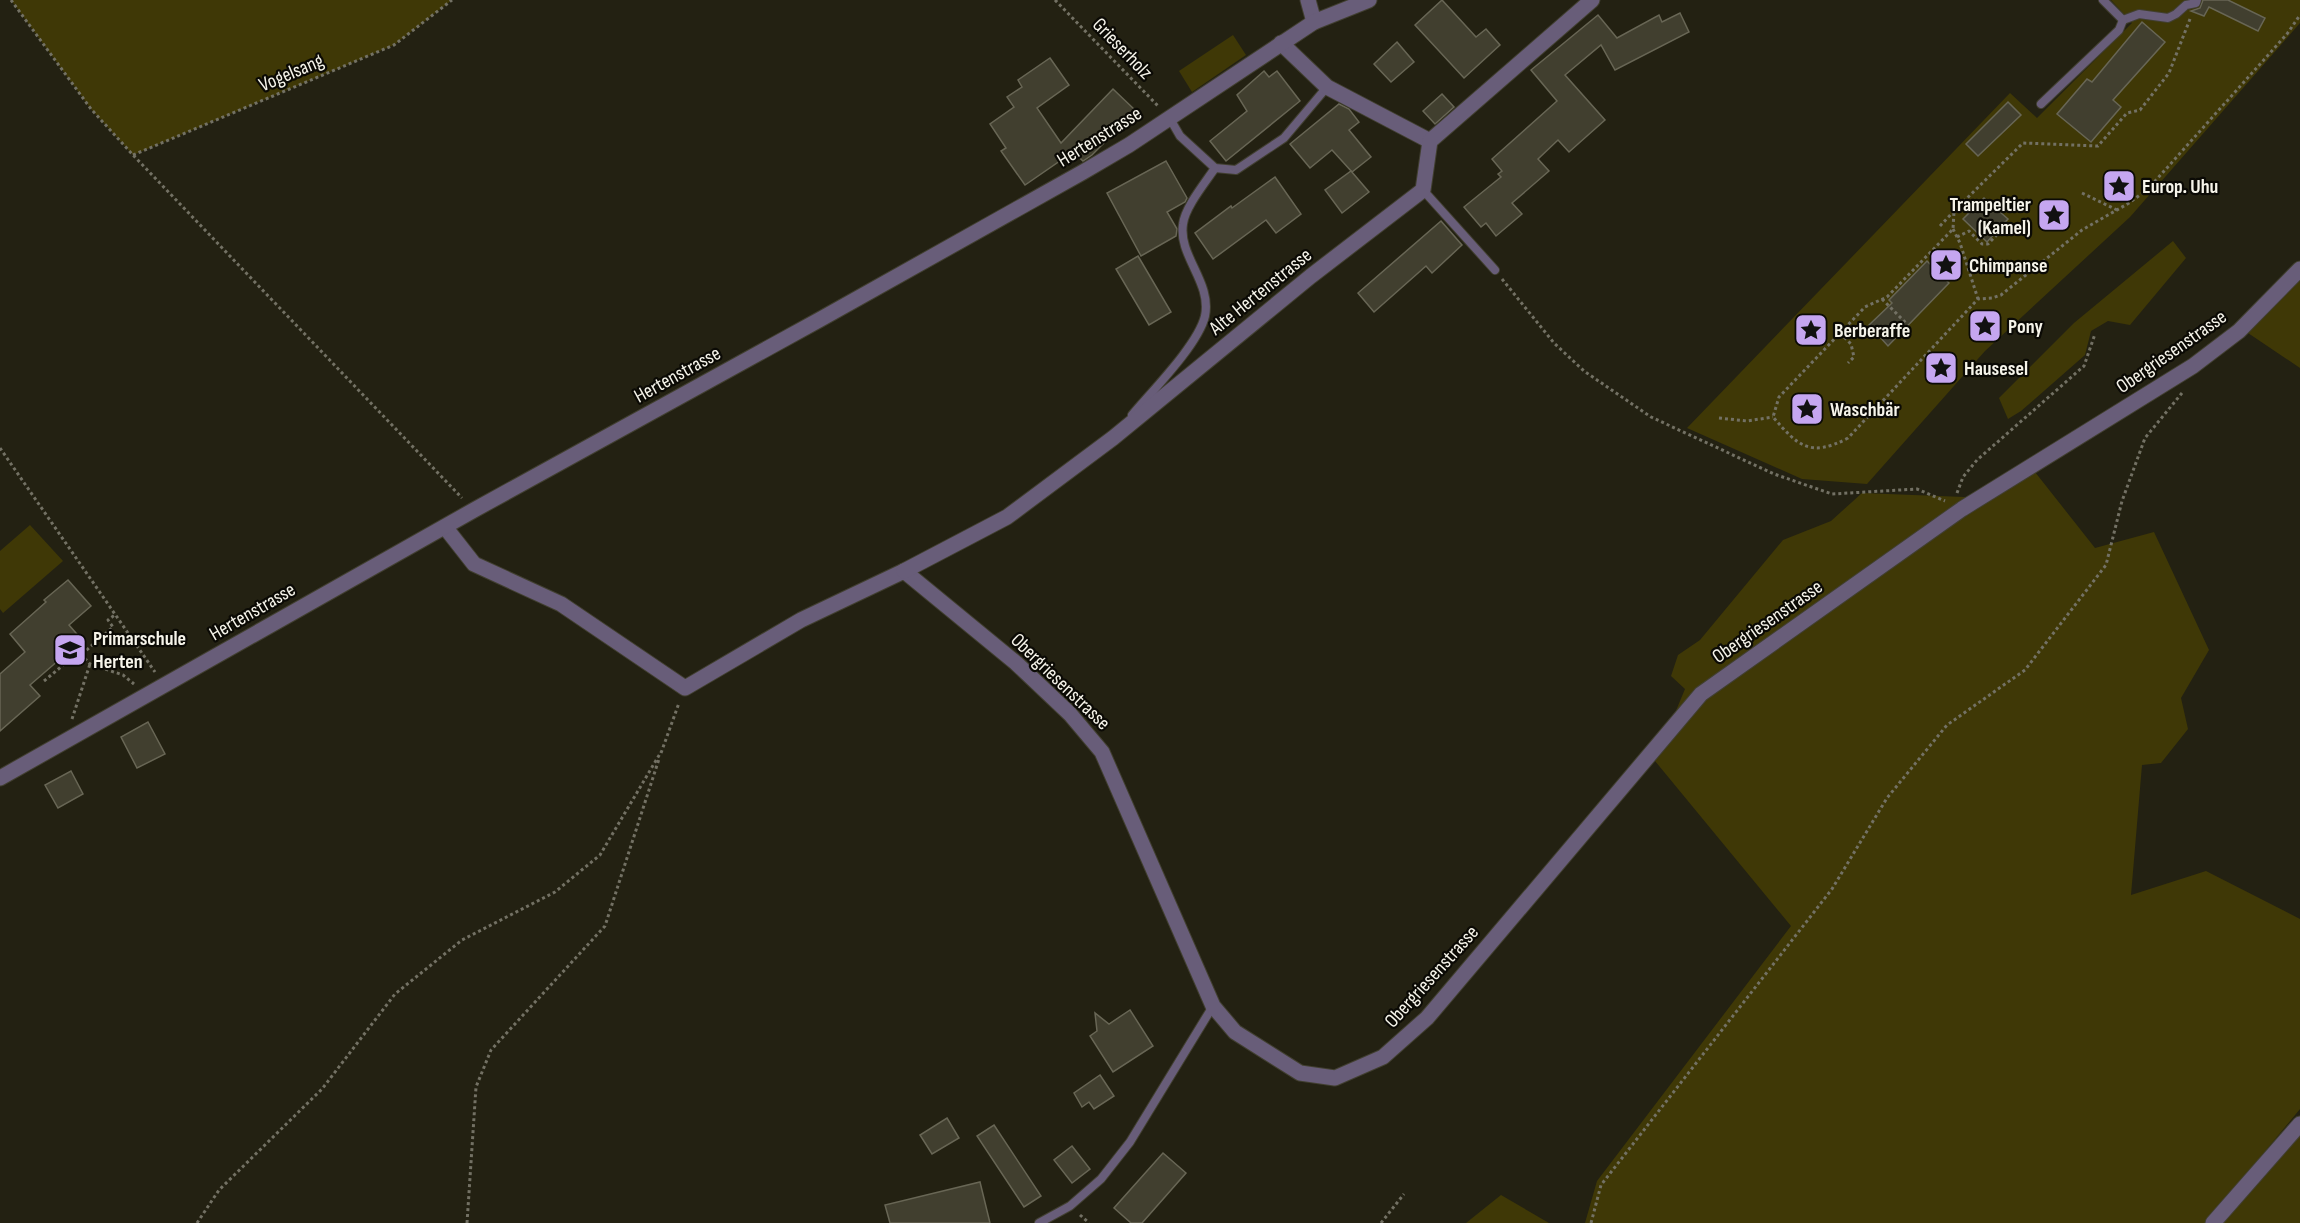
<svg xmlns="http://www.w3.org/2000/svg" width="2300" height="1223" font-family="'Sofia Sans Condensed',sans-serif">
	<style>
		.green { fill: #3f3806 }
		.building { fill: #413f2f; stroke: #686655; stroke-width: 1.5 }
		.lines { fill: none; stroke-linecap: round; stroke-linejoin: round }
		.service-casing { stroke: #413f30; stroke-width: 10 }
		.minor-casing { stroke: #413f30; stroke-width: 17 }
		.path { stroke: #737164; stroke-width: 3; stroke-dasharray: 3 3; stroke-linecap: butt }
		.service { stroke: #685d79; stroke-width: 8 }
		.minor { stroke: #685d79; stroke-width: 15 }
		.labels { text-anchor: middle; stroke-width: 4.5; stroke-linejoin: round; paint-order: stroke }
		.street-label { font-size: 20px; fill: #f6f4ea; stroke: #0b0a05 }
		.poi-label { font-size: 20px; font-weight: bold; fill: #f6f4ea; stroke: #0b0a05; text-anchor: start }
	</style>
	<rect width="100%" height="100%" fill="#232112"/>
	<g class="green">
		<polygon points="11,0 452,0 394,45 133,155 91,109"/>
		<polygon points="2111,0 2300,0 2300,23 2130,217 1985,351 1867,484 1802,479 1687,428 2010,93 2037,118 2132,23"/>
		<polygon points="1233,35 1246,55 1192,92 1179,71"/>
		<polygon points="2173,241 2186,258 2130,325 2108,321 2091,331 2085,355 2021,411 2008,419 1999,398 2074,323"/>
		<polygon points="2300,280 2300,368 2248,333"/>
		<polygon points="2035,472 2095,548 2154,532 2209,650 2181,698 2188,729 2161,763 2142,765 2131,895 2206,871 2300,919 2300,1109 2206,1223 1585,1223 1597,1181 1791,926 1655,761 1685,689 1671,676 1678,655 1700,640 1783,540 1831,521 1862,493 1990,498"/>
		<polygon points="30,525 63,561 3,613 0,609 0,551"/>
		<polygon points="2300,1133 2300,1223 2216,1223"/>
		<polygon points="1501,1195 1549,1223 1466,1223"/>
	</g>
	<g class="building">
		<polygon points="1442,0 1476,37 1486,29 1500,45 1464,78 1415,25"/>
		<polygon points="2203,0 2228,0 2265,18 2258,31 2209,7 2204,16 2191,11 2200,8"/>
		<polygon points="1680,13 1689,32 1615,70 1601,45 1565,75 1605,120 1569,152 1558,140 1538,159 1549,171 1512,203 1522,214 1496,236 1486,223 1481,227 1464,207 1501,177 1498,174 1502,171 1492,159 1557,101 1531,70 1598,15 1617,38 1659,15 1662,22"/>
		<polygon points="2142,22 2165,42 2113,100 2121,107 2091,142 2057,114 2087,79 2092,82"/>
		<polygon points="1397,42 1414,62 1391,82 1374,64"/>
		<polygon points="1050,58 1069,85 1037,108 1061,143 1113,89 1136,111 1092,155 1083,161 1073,152 1025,185 1001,151 1006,148 990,124 1014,107 1007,97 1022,87 1018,80"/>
		<polygon points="1264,71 1269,77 1277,71 1300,101 1226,161 1210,141 1247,111 1237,95"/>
		<polygon points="1442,94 1454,107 1435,124 1423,111"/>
		<polygon points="2008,102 2021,115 1978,156 1966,144"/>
		<polygon points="1339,104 1349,109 1359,122 1349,130 1371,157 1352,172 1332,150 1310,168 1290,144"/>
		<polygon points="1166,161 1187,198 1185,202 1167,212 1177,229 1176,236 1141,256 1107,193"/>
		<polygon points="1351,171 1369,192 1342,213 1325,190"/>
		<polygon points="1275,177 1301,214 1276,233 1266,220 1213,259 1195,233 1231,206 1232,208"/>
		<polygon points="1984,198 2008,219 1987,242 1963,219"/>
		<polygon points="1441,221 1462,245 1432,273 1426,266 1374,312 1358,293"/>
		<polygon points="1138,256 1171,312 1149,325 1116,269"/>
		<polygon points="1927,261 1949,283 1888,346 1869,325 1892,303 1889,300"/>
		<polygon points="68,580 91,606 69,625 82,640 30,685 40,696 0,731 0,674 25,652 10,634 46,602 44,600"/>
		<polygon points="148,722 165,754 137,768 121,737"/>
		<polygon points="71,771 83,794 58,808 45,785"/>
		<polygon points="1130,1010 1153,1046 1113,1072 1090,1036 1097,1031 1095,1013 1109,1024"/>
		<polygon points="1100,1075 1114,1096 1094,1109 1089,1102 1082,1107 1074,1093"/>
		<polygon points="947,1118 959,1138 932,1154 920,1135"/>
		<polygon points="994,1125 1041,1196 1024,1207 977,1136"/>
		<polygon points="1072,1146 1090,1169 1072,1183 1054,1160"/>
		<polygon points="1163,1153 1186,1173 1142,1223 1131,1223 1114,1208"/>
		<polygon points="980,1182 990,1223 890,1223 885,1205"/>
	</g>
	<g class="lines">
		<defs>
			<g id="service">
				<polyline points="2123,20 2139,14 2168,18 2176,14 2186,5 2196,3 2197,0"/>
				<polyline points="2041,104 2119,30 2123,20 2103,0"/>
				<polyline points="1169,117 1180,136 1215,168 1236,170 1284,138 1327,87"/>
				<polyline points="1423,190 1495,270"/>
				<path d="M1132,415C1152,391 1198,345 1205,316C1212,282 1178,256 1183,224C1185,207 1205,183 1215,168"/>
				<polyline points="1039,1223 1070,1206 1101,1179 1130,1142 1213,1006"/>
			</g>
			<g id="minor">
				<polyline points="1308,0 1314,22"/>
				<polyline points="1281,43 1327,87 1430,141"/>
				<polyline points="445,527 474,564 561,604 685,688 801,620 904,571 1016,663 1070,714 1102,752 1213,1006 1235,1032 1300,1073 1335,1078 1383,1057 1427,1018 1701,694 1962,509 2193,366 2239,331 2300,269"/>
				<polyline points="904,571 1007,517 1113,438 1311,276 1423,190 1430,141 1592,0"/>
				<polyline points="0,778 474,510 819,320 1083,172 1129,145 1314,22 1369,0"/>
				<polyline points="2213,1223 2300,1124"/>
			</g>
		</defs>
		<use href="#service" class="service-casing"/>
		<use href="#minor" class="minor-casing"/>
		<g class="path">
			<polyline points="11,0 91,109 133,155 462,498"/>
			<polyline points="1055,0 1159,107"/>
			<path d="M2190,19L2169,73L2140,110L2127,113L2098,146L2023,143L1954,211L1953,229L1887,297L1865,307L1779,397L1773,417C1798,446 1810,458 1848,438L1978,299L1992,298L2001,295L2082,230L2129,203L2148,189L2287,34L2300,15"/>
			<polyline points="133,155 394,45 452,0"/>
			<polyline points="2082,193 2117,210"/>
			<polyline points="1940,226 1954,211"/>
			<polyline points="1953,229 1960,243 1978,299"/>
			<polyline points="1957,237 1969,231 1982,244 1988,244 2008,223"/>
			<polyline points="1502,279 1554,343 1584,371 1651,417 1774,474 1832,494 1917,489 1945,501"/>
			<polyline points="1882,299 1906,323"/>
			<polyline points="1840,333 1851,344 1854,357 1848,363"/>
			<polyline points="1719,418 1747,421 1773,417"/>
			<polyline points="0,448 155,672"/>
			<polyline points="1957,493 1963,477 1977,460 2084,366 2095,334"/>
			<polyline points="82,654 113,627 108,620 116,614"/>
			<polyline points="44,681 79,652 90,664 123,675 134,684"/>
			<polyline points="72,719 90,664"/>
			<polyline points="661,753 679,703"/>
			<polyline points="1080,1215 1089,1223"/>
			<polyline points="197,1223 219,1190 322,1089 395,994 462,940 555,892 600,855 661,752"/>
			<polyline points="467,1223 476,1087 491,1050 605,926 659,759"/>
			<polyline points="1381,1223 1404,1194"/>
			<polyline points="1591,1223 1601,1185 1832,889 1887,798 1947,725 2025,670 2106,565 2122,501 2145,438 2182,393"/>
		</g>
		<use href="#service" class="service"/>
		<use href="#minor" class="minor"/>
	</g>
	<defs>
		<symbol id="sight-square" viewBox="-11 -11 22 22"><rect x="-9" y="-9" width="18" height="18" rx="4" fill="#c5a6f0" stroke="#0b0a05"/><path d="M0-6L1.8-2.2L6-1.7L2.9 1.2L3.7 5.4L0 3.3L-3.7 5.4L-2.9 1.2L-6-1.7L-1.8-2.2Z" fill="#111"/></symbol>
		<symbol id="school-square" viewBox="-11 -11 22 22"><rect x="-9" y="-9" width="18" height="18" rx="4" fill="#c5a6f0" stroke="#0b0a05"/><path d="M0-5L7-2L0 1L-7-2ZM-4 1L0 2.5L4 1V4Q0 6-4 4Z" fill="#111"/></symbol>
	</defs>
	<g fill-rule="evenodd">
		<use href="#sight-square" x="2100" y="167" width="38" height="38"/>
		<use href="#sight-square" x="2035" y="196" width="38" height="38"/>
		<use href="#sight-square" x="1927" y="246" width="38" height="38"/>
		<use href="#sight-square" x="1966" y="307" width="38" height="38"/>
		<use href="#sight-square" x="1792" y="311" width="38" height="38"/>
		<use href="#sight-square" x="1922" y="349" width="38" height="38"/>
		<use href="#sight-square" x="1788" y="390" width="38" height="38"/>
		<use href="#school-square" x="51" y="631" width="38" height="38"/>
	</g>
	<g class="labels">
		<g class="street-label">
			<text transform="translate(1123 48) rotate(46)" y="7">Grieserholz</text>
			<text transform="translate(291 72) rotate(-23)" y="7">Vogelsang</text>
			<text transform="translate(1099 136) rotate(-32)" y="7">Hertenstrasse</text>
			<text transform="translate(1260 291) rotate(-39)" y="7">Alte Hertenstrasse</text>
			<text transform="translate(2171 351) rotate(-35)" y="7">Obergriesenstrasse</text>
			<text transform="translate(677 374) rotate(-29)" y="7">Hertenstrasse</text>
			<text transform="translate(252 611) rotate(-30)" y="7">Hertenstrasse</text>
			<text transform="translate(1767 621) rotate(-35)" y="7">Obergriesenstrasse</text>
			<text transform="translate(1061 681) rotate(44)" y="7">Obergriesenstrasse</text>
			<text transform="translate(1431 976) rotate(-48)" y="7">Obergriesenstrasse</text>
		</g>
		<g class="poi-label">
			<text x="2142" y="193">Europ. Uhu</text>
			<text x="2031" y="211" text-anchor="end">Trampeltier<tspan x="2031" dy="23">(Kamel)</tspan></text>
			<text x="1969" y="272">Chimpanse</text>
			<text x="2008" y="333">Pony</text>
			<text x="1834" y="337">Berberaffe</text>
			<text x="1964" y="375">Hausesel</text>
			<text x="1830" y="416">Waschbär</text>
			<text x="93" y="645">Primarschule<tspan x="93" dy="23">Herten</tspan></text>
		</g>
	</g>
</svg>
